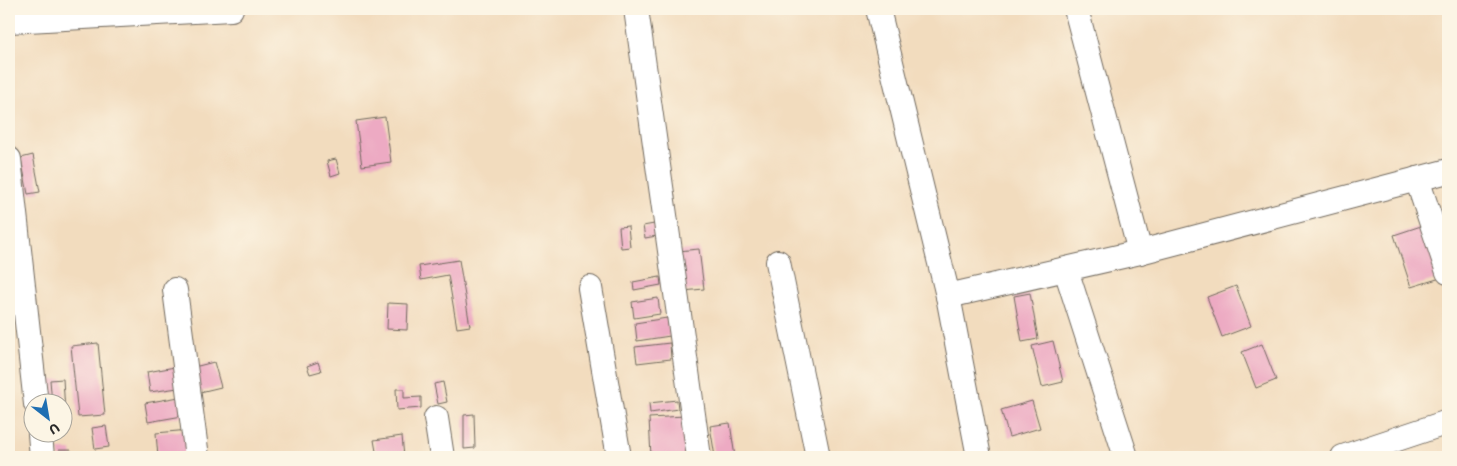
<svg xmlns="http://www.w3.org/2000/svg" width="1457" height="466" font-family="Itim,sans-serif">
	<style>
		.building { fill: #edaac3 }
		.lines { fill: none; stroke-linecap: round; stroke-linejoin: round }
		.minor-casing { stroke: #71695e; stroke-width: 26 }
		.minor { stroke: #fff; stroke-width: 24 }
	</style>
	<rect width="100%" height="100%" fill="#fcf5e5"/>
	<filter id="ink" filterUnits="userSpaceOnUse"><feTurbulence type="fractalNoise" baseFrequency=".02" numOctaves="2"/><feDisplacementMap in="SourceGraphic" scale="10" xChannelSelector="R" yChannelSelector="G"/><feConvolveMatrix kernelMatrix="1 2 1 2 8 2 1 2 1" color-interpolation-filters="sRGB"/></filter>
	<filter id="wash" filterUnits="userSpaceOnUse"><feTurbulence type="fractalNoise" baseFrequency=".0096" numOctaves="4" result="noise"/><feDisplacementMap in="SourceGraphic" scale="20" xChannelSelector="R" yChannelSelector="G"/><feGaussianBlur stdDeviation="1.12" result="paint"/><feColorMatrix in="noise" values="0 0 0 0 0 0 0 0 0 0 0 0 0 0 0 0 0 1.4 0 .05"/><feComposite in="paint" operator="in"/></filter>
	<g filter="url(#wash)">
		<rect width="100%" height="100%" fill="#f2dcbe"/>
		<g id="blocks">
			<g class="building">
				<polygon points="385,117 391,162 362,166 356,121"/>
				<polygon points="33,155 40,192 28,194 21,158"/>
				<polygon points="336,159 340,173 331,176 327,161"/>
				<polygon points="654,224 657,236 645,238 643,226"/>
				<polygon points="1427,224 1444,277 1411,287 1394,235"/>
				<polygon points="628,226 630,247 621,248 619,227"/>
				<polygon points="699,249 704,289 683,291 678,251"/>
				<polygon points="459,260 470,326 457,328 448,275 421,280 419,266"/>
				<polygon points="660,277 661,285 634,290 633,282"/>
				<polygon points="1236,286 1251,326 1222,337 1207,297"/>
				<polygon points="1030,293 1038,339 1022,342 1014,296"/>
				<polygon points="658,298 660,314 634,318 632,302"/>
				<polygon points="388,303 408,304 407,330 387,329"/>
				<polygon points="667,318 670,336 637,341 635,323"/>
				<polygon points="1053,341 1063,382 1042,387 1032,346"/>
				<polygon points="98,343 105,415 78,417 71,346"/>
				<polygon points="670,343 671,359 637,363 635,347"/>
				<polygon points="1262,344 1276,380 1256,388 1242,352"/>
				<polygon points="214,362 221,387 196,393 190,368"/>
				<polygon points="318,362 321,371 310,374 307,366"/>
				<polygon points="175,367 178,388 150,392 147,372"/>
				<polygon points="63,379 65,411 62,411 62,404 52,404 50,380"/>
				<polygon points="443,382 447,402 438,404 434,384"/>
				<polygon points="396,389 404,389 404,398 421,397 421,408 397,410"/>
				<polygon points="185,396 188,415 148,422 145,403"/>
				<polygon points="677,400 678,409 650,413 649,403"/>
				<polygon points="1032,401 1040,428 1009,437 1001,410"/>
				<polygon points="474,414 475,448 464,449 464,415"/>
				<polygon points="685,416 687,457 651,457 649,418"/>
				<polygon points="730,423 735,457 715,457 710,426"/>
				<polygon points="106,426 109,447 95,449 92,428"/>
				<polygon points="189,430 192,457 158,457 156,433"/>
				<polygon points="402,436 404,457 377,457 374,440"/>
				<polygon points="59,450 71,450 72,457 59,457"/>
			</g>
		</g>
	</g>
	<g filter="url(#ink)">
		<use href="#blocks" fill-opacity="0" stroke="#71695e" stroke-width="1"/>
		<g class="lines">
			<defs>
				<g id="minor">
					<polyline points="636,9 699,457"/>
					<polyline points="878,9 948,296 979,457"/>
					<polyline points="1076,9 1140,252"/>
					<polyline points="9,21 231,9"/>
					<polyline points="9,159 36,404"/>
					<polyline points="1417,179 1448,272"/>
					<polyline points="778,262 818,457"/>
					<polyline points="1066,270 1126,457"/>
					<polyline points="590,288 619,457"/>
					<polyline points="175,290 197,457"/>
					<polyline points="948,296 1140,252 1448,171"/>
					<polyline points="436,418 442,457"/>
					<polyline points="40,434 42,457"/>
					<polyline points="1343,457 1448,422"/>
				</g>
			</defs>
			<use href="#minor" class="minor-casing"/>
			<use href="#minor" class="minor"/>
		</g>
	</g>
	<rect width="1457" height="466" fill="none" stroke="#fcf5e5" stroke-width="30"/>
	<g transform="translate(48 418) rotate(149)"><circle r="24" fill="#fcf5e5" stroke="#a8a49b"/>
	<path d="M0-4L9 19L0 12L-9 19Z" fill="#1f6fb2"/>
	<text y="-8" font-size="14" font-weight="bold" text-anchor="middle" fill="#2b2b2b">U</text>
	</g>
</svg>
